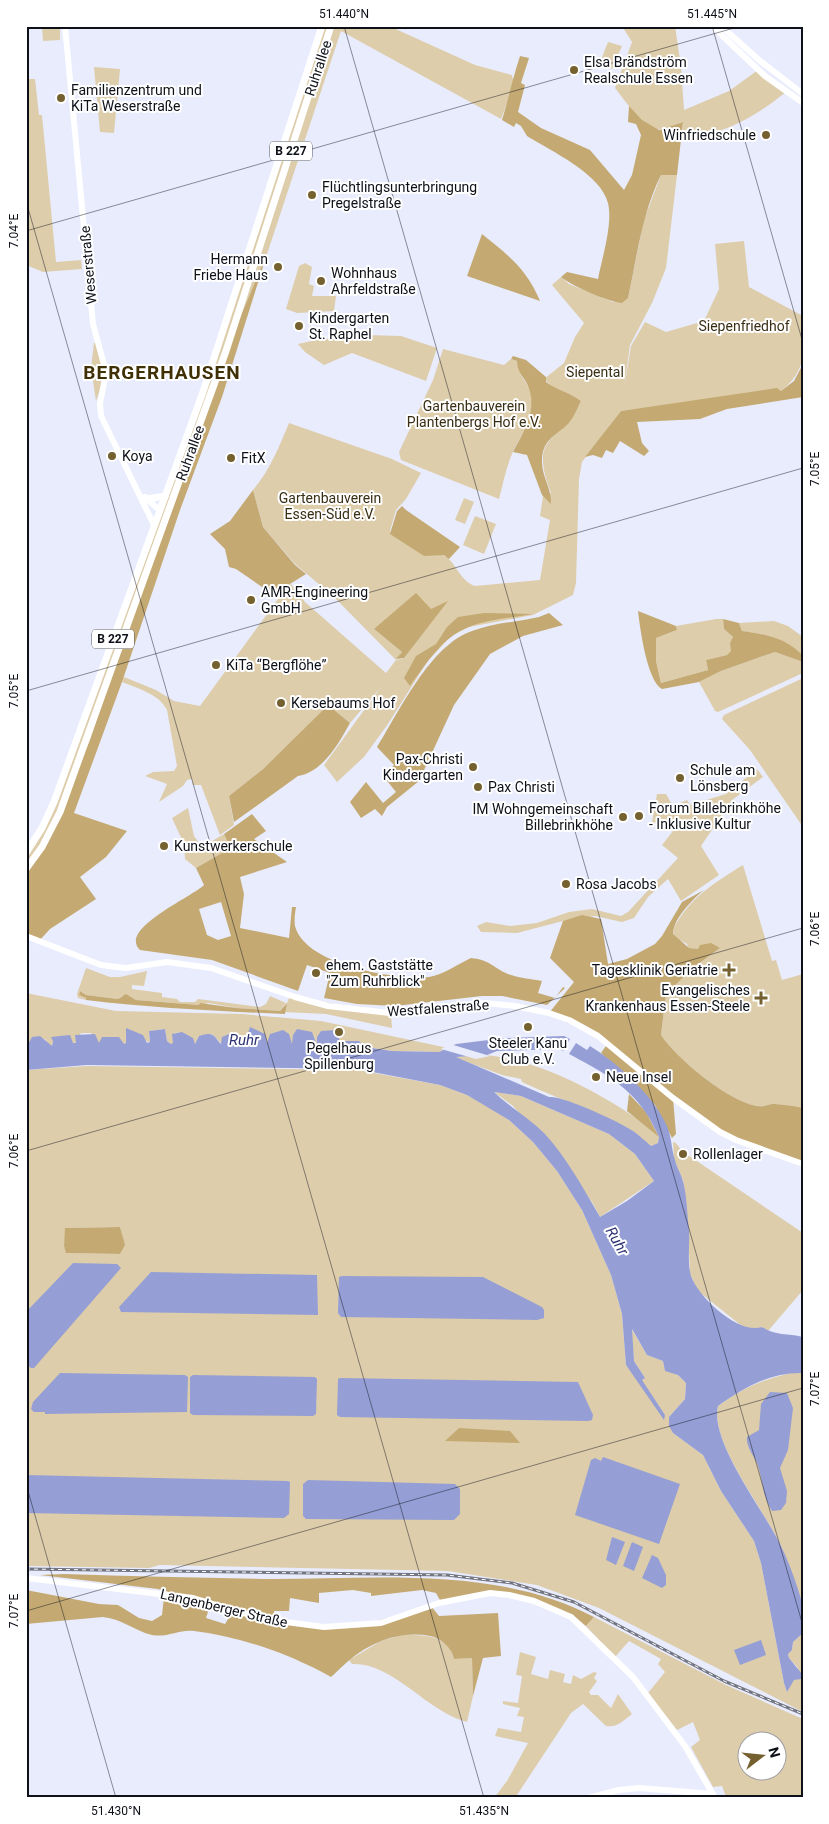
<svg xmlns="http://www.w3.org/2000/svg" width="829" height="1824" font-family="Roboto,sans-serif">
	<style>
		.green { fill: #ddcdab; fill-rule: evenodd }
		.forest { fill: #c4aa72; fill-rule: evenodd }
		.water { fill: #959fd5; fill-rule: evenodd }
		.pier { fill: #e9ecfd }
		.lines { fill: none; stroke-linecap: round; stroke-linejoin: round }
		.secondary { stroke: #fff; stroke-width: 6 }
		.primary { stroke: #fff; stroke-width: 7 }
		.rail-casing { stroke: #737682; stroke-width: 3 }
		.rail { stroke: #fff; stroke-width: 1; stroke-dasharray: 4; stroke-linecap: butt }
		.ticks { fill: none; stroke: #0e1018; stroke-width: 1; stroke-opacity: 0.45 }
		.poi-dot { fill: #75602f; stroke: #fff; stroke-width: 2 }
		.labels { text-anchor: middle; stroke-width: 4; stroke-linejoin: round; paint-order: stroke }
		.shield { fill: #fff; stroke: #56585d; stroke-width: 1 }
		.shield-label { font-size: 12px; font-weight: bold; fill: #0e1018 }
		.poi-label { font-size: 14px; fill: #0e1018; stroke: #fff; text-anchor: start }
		.street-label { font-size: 14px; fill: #0e1018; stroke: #fff }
		.park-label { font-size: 14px; fill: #392d13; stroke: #fff }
		.water-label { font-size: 15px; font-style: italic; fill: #2d3273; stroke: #fff }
		.district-label { font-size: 19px; font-weight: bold; letter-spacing: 1px; fill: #403006; stroke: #fff }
		.neatline { fill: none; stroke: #0e1018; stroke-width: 2 }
		.ticks-label { font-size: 12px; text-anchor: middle; fill: #0e1018 }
	</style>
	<rect width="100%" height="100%" fill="#e9ecfd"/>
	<g class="green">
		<polygon points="42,26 60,26 60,40 43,41"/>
		<polygon points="322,26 389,26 475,65 512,75 514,84 501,119 341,31 267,254 236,327 217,387 124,637 90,740 59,811 26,869 26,854 42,829 203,392"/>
		<path d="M622,26H675L681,67L684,110L729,91L758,70L786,92C752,119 727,132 684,140L682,138L683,122C676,124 668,128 660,129C646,132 623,98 615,88L632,42Z"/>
		<polygon points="608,42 622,46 612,69 599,65"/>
		<polygon points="94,67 120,69 114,133 100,132"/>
		<polygon points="26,79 35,79 39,115 42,115 56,262 81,260 82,269 43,272 26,265"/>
		<path d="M661,175H677L666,268L652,303L630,345L624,389L631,346L645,322L666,332L704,321L719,289L715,244L744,241L749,287L803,316C803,349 809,369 781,391L621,411L582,462L579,479L576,583L573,595L533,615L469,627L451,636L427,662L388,724L364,757L337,782L324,765L381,687L350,723L328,705L263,769L229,796L234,825L220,835L201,785H193L192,779L187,780L183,786L159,802L167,784L145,776L153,772L174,771L177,766L167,710C159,694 139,689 122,682L124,677L156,690L174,701L200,706L278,599L291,584L305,602L386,673L396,660L334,597L295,564L263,527L253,490C270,470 279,447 289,423L392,459L421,473L406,499L396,510L390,531C408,539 429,545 445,556C457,564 460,581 475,586L540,580L550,520L540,516L543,496L551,493C528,433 559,445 581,401L555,389L544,379L564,363L575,337L584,323L552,285L561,277L569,284L613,302L628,298L644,220ZM443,605L404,658L396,660L402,652L374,629Z"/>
		<polygon points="305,263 312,267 309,284 314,286 312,296 336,296 334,311 297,313 286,309 299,266"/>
		<polygon points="367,335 401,336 437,348 426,381 352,353 324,365 305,352 298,344 316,340"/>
		<polygon points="94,343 96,343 105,376 96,401 91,368"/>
		<path d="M443,349L504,365L511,359L517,361C518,376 531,384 532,400C534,420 519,437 512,454C506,468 503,484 499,499L401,460L399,452L433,380Z"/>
		<polygon points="464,498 474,502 465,524 455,520"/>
		<polygon points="475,516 496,524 484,554 463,545"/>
		<polygon points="716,619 723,619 724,629 733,637 732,651 727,655 706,660 708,670 661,683 656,661 656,638 677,630 676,626"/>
		<polygon points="774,621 788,626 803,637 803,656 770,636 742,631 739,623"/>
		<polygon points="775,652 803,662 803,673 718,712 715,711 699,682 721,671"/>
		<polygon points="803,678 803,827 750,750 722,719 724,715"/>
		<polygon points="757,769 763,777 732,800 701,846 719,875 681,901 668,879 648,897 634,918 622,922 595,916 563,921 517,933 481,932 477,926 486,922 510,926 537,923 569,912 592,909 621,916 628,912 678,858 662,845 673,831 652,822 657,794 666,794 673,806 687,800 690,805 726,794"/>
		<polygon points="188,808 194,836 202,847 224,834 232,848 196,868 185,859 184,844 172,818"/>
		<path d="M743,865L772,961L776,960L782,980L803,974V1108C796,1106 778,1104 772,1104C767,1105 763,1107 757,1106C728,1101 677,1059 661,1035L666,994L694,967L720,948L703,945L698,949L688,948L687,944L674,937C671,928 677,923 681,916C698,892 719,880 743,865Z"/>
		<polygon points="86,968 110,977 120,977 147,971 144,986 132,985 132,989 162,993 162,997 177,999 180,1002 195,1002 198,999 260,1007 266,1004 270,996 286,1003 280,1011 236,1008 209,1003 199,1005 136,1000 131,997 122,996 118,999 86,995 80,991 79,995 86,998 86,1000 78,998 77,994"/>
		<path d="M26,993L116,1011L241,1014L321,1021L448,1048L439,1052L392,1051L365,1047L359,1041L341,1047L336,1030L317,1046L314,1037L293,1044H222L212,1034L199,1036L195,1044C189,1036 186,1032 175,1033L173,1044H171L167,1041L165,1029L149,1031L150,1043L126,1029V1043L124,1044L98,1043L91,1033H81L76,1043L53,1041L52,1046H49L45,1039L26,1048Z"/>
		<polygon points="290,996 391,1014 392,1028 326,1014 283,1012"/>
		<path d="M487,1055C547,1062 608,1097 656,1132L659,1137L658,1143L651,1146C613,1115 566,1103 522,1082L521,1079L502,1075L454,1057Z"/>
		<path d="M87,1066L358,1070L440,1085L467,1095L490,1108L509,1120L533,1142L557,1171L582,1210L611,1275L622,1314L626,1365L665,1415L641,1380L645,1378L634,1361L631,1328L647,1355L663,1361L665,1370L678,1375L686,1383L685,1399L669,1417L673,1433L703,1455L721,1491L754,1541L761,1563L784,1683L787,1692L798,1668L789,1658L788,1653L792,1650L793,1642L803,1633V1712L599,1608L537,1585L448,1571L160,1565L149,1568L26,1566V1070ZM120,1227L124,1245L120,1254L67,1253L64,1246L66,1228Z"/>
		<polygon points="494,1092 521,1096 609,1134 635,1154 654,1181 600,1217 592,1202 513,1106"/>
		<polygon points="673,1142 676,1143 682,1151 803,1233 803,1290 768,1331 762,1327 753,1330 743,1327 698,1291 690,1274 688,1228 683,1180 674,1160"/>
		<path d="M791,1373H803V1606C794,1587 790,1566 782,1548C766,1512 709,1442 718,1406C743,1388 761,1380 791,1373Z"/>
		<path d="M594,1617L726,1685L803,1719V1798L726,1797L722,1786L713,1787L691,1747L700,1740L693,1722L677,1730L648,1693L665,1672L658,1664L661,1659L629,1641L615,1657L586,1626ZM746,1742H776V1772H746Z"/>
		<path d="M402,1635C423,1635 448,1634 454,1659L472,1658L473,1696L467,1722C427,1712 393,1662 352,1664L349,1660L381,1641Z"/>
		<path d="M520,1652L536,1657L531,1674L548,1679L550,1670L565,1674L563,1682L571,1684L573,1675L581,1679L594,1672L597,1673L594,1678L597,1681L589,1692L591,1695H598L611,1708L618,1694L632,1714C623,1721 617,1728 606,1726L583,1704L571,1713L515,1798H494L507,1781L528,1743L495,1736L498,1728L521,1732L524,1717L517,1716L520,1708L503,1704V1701L518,1703L522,1676L516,1675Z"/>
	</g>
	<g class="forest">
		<path d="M520,56L529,58L521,83L525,85L518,112L541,128L590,150L624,190L632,175L641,135L636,124L628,122L629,106L642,120L659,130L683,122L677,175H661C642,213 637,257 628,298L622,303C606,301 574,287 561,277L567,272L598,279C602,258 613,224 608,203C601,174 551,151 527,136L521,126L516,123L514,127L502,120C509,97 513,77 520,56Z"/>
		<path d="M482,234C508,255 527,269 540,301L467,276Z"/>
		<polygon points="267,254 222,397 180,510 122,682 74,813 127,831 106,857 80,877 96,899 50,929 39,941 26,934 26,870 67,793 90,740 124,637 217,387 236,327"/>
		<path d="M513,356L526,360L546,377V382C557,390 570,393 581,401C577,409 573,419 567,425C553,437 542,441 542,462C542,477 552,489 551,504L542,495L527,455L513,452C524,431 538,410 528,386C524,376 517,373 517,361L511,359Z"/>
		<polygon points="803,364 803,397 727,409 700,419 637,422 642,443 649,451 644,456 620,441 613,453 606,450 602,458 593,455 585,457 621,411 777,388 781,391 794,381"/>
		<polygon points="253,490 263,527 295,565 306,574 290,584 278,598 236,569 229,567 225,549 210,534 230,521"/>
		<polygon points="402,506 406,510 460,547 449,559 444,555 424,556 390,534 397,511"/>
		<polygon points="416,593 431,609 448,601 404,658 396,659 402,652 374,629"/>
		<path d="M638,611L676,626L677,630L656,638V661L661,683L708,670L706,660L727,655L731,651L730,643L733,637L724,629L723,619L739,623L742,631C764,634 787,638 803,656V662L775,652L721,671L699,682L662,689C647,681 640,628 638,611Z"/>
		<path d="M484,613L533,614C512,618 489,619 469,627C443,636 426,664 410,686L404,678L416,656L436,644L447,627L458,617Z"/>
		<path d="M549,613L563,625L523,636L490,654L454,705L419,781L387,807L382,816L375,809L361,818L350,802L366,782L383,803L396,792L384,777L394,765L377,747C399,712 430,645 472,631C493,623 517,622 539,617Z"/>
		<path d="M328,705L350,723C339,743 323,772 298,776L234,822L229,796L263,769Z"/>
		<path d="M252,814L266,831L254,839L287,862L240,877L244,894L240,928L289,938L292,907H296C295,913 294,920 295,926C305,965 395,980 429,977C443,975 458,964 471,958C492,960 495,970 511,975C520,978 532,979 542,981L538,993L555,998L563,987L565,988L547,1005L502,996H482L395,1006L357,1004L324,998L330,973L307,965L298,991L212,960L140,950C118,929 192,897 204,885L196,868L231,848L224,834ZM221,902L231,936L218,940L207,935L199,909Z"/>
		<path d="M704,890C693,899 673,919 673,934L689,948L698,949L700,945L711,943L720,948L694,967L666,994L661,1035C677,1059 728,1101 757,1106C763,1107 767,1105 772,1104C778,1104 796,1106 803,1108V1163L736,1140L673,1098L676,1134L672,1138L655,1105L601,1053L608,1043L549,1013L574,982L550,958L563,921L582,915L601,919L608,964L627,959L655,944L662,936L682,902Z"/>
		<path d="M80,991L86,995L118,999L126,994L136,1000L199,1005L200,1003L236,1008L280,1011L287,1003L285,1014C218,1011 152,1008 86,1000V998L79,995Z"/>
		<polygon points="629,1094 646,1112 659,1137 627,1111"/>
		<polygon points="120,1227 125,1245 120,1254 66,1253 64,1246 65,1228"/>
		<polygon points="459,1428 510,1431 520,1443 445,1441"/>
		<path d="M64,1574C133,1576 202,1578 271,1579C376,1579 499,1566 594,1617L586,1626L575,1617L502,1592L441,1602L436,1593L422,1590L371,1596V1593L353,1590L319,1593V1603L290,1598L289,1611H274V1621L158,1589L40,1575Z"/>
		<path d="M26,1590L99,1604L118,1605L139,1618L152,1621L162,1615L164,1597L210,1606L206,1618L225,1624L233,1611L263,1620L356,1627L431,1606L439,1616L498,1613L501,1656L483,1658L473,1696L472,1658L454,1659C452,1648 441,1638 430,1636C399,1630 368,1643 345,1664C340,1668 336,1673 331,1677C290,1654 242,1637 194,1631C180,1629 167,1638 152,1635C135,1631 122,1619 103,1617L26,1624Z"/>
	</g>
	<g class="water">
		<path d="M250,1027L265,1034L267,1043L270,1034L283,1030L289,1034L292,1044L293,1035L297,1029L312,1032L317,1045V1037L321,1031L336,1030L342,1047L343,1041H359L365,1047L392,1051L439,1052L456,1044L505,1038L564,1036L570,1039L563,1051L560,1049L497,1051L487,1055L456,1057L549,1097C562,1095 620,1122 633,1131C639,1135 645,1141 651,1146L658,1143L659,1137C655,1129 651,1120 646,1113C627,1084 597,1069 569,1054L576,1043L587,1050L590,1046C616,1062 653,1095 666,1124C672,1136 671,1148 675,1160C676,1166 680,1172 682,1178C687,1193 687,1214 689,1230C690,1245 687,1262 691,1276C699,1298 739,1335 762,1327C775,1336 788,1333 803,1337V1373C770,1372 744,1388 718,1406C709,1441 765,1512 781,1546C789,1562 799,1590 803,1606C804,1615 803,1625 803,1633L793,1642L792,1650L788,1654L789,1658L802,1674L801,1679L794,1680L787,1692L784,1683L761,1563L754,1541L721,1491L703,1455L673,1433L669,1426V1417L685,1399L686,1383L678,1375L665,1371L663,1361L647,1355L632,1329L634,1361L645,1378L642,1380L665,1415L664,1420L626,1365L622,1314L611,1275L582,1210L557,1171L533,1142L509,1120L467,1095L440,1085L357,1069L87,1065L26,1070V1048L32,1037L40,1036L52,1046L53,1041L51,1037L70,1035L73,1043H76L75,1035L95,1034L99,1043L102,1037H119L124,1044L126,1043V1028L143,1035L147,1043L150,1042L149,1031L165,1029L167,1041L171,1044L173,1043L172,1034L182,1032L193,1038L195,1044L199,1036C215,1031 213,1036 221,1044L222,1037L234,1032L242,1036L245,1043ZM494,1092L521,1096L609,1134L635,1154L654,1181L627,1201L600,1217C583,1188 567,1158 544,1133C529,1118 507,1105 494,1092Z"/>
		<polygon points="73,1263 117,1264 121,1268 34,1368 31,1368 26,1364 26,1312"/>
		<polygon points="151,1272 317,1275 318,1315 121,1312 119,1307"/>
		<polygon points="342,1276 483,1277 542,1307 544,1310 544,1318 537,1320 341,1317 338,1313 339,1277"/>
		<polygon points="60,1373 185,1375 188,1377 187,1412 45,1414 45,1412 34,1412 31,1409 33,1402"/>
		<polygon points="193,1375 315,1377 317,1379 316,1414 313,1416 193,1415 190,1413 190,1377"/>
		<polygon points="340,1378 578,1382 593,1415 592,1420 588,1421 340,1417 337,1415 338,1379"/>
		<path d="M770,1392L787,1393L793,1408L788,1450L780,1468L787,1491L786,1503L781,1510L772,1511C762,1496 763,1479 757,1463C753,1454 746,1447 747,1437L759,1430L761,1404Z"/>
		<polygon points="603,1457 680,1484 659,1544 575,1515 591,1460 595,1458 601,1461"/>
		<polygon points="26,1475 288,1481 290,1482 289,1514 284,1518 26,1513"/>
		<polygon points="308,1480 455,1484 460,1489 460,1514 454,1520 306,1519 303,1516 303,1484"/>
		<polygon points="612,1537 625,1542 616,1565 606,1560"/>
		<polygon points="632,1542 643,1547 634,1571 623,1566"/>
		<polygon points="652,1555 658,1558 666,1575 666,1585 662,1588 642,1578"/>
		<polygon points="761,1640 766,1655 740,1665 734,1650"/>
	</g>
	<polygon class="pier" points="450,1044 490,1056 476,1059 441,1049"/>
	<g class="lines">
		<g class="secondary">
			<polyline points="65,26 93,324 106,372 100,404 101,416 154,525"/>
			<polyline points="712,26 765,76 803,103"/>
			<polyline points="721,26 759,60 803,94"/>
			<polyline points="145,497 159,510"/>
			<polyline points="26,936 101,965 126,968 167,962 211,968 295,997 328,1006 390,1013 485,1003 515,1006 549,1013 569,1020 598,1036 673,1098 720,1132 736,1140 803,1164"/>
			<polyline points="26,1578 193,1598 263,1619 324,1627 381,1623 439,1603 490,1593 509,1595 534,1601 571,1617 633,1677 685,1746 715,1798"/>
			<polyline points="588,1798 619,1790 639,1788 713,1794"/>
		</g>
		<g class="primary">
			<polyline points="147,499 165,496"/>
			<polyline points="26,853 42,828 54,802 203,392 322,26"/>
			<polyline points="26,869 42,847 60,812 226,351 331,26"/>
		</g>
		<defs>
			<polyline id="rail" points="26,1569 447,1575 512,1583 574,1602 724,1681 803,1714"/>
		</defs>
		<use href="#rail" class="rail-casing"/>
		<use href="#rail" class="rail"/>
	</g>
	<path class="ticks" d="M344,26L803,1626M712,26L803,343M26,201L484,1798M26,231L741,26M26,691L803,468M26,1151L803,928M26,1484L116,1798M26,1611L803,1388"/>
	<g class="poi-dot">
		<circle cx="574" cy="70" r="5"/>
		<circle cx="61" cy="98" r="5"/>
		<circle cx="766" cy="135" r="5"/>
		<circle cx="312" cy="195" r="5"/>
		<circle cx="278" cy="267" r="5"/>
		<circle cx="321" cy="281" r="5"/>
		<circle cx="299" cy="326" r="5"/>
		<circle cx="112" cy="456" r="5"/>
		<circle cx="231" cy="458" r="5"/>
		<circle cx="251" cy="600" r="5"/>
		<circle cx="216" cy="665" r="5"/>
		<circle cx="281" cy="703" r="5"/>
		<circle cx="473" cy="767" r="5"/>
		<circle cx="680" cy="778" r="5"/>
		<circle cx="478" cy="787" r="5"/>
		<circle cx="639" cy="816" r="5"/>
		<circle cx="623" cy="817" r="5"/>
		<circle cx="164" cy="846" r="5"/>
		<circle cx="566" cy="884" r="5"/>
		<path d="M726.5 962.5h5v5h5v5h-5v5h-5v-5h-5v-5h5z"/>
		<circle cx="316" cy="973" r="5"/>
		<path d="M758.5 990.5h5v5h5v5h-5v5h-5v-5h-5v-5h5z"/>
		<circle cx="528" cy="1027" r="5"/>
		<circle cx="339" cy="1032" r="5"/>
		<circle cx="596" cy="1077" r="5"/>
		<circle cx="683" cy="1154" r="5"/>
	</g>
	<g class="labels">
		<g class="shield">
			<rect x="270" y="141.5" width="42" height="19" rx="4"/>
			<rect x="92" y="629.5" width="42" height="19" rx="4"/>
		</g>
		<g class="shield-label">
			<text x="291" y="155">B 227</text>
			<text x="113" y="643">B 227</text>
		</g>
		<g class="poi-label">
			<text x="584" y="67">Elsa Brändström<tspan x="584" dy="16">Realschule Essen</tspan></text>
			<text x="71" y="95">Familienzentrum und<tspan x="71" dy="16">KiTa Weserstraße</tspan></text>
			<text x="756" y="140" text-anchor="end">Winfriedschule</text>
			<text x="322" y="192">Flüchtlingsunterbringung<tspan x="322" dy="16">Pregelstraße</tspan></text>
			<text x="268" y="264" text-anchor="end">Hermann<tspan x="268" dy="16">Friebe Haus</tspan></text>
			<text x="331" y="278">Wohnhaus<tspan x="331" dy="16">Ahrfeldstraße</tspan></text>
			<text x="309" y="323">Kindergarten<tspan x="309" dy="16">St. Raphel</tspan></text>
			<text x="122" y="461">Koya</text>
			<text x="241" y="463">FitX</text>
			<text x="261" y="597">AMR-Engineering<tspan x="261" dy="16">GmbH</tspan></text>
			<text x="226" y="670">KiTa “Bergflöhe”</text>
			<text x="291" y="708">Kersebaums Hof</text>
			<text x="463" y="764" text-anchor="end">Pax-Christi<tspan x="463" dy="16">Kindergarten</tspan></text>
			<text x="690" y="775">Schule am<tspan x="690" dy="16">Lönsberg</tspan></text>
			<text x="488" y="792">Pax Christi</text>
			<text x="649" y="813">Forum Billebrinkhöhe<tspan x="649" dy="16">- Inklusive Kultur</tspan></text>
			<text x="613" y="814" text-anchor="end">IM Wohngemeinschaft<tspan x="613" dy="16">Billebrinkhöhe</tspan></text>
			<text x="174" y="851">Kunstwerkerschule</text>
			<text x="576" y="889">Rosa Jacobs</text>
			<text x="326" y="970">ehem. Gaststätte<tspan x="326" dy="16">"Zum Ruhrblick"</tspan></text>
			<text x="718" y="975" text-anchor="end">Tagesklinik Geriatrie</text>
			<text x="750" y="995" text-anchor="end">Evangelisches<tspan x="750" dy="16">Krankenhaus Essen-Steele</tspan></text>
			<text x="528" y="1048" text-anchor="middle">Steeler Kanu<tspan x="528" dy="16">Club e.V.</tspan></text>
			<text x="339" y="1053" text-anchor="middle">Pegelhaus<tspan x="339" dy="16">Spillenburg</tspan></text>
			<text x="606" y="1082">Neue Insel</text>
			<text x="693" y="1159">Rollenlager</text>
		</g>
		<g class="street-label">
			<text transform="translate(318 68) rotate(-72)" y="5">Ruhrallee</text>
			<text transform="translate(88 265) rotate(-95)" y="5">Weserstraße</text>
			<text transform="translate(190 453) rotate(-70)" y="5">Ruhrallee</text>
			<text transform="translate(438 1008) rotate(-4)" y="5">Westfalenstraße</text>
			<text transform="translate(224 1608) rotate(13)" y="5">Langenberger Straße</text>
		</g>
		<g class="park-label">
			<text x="744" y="331">Siepenfriedhof</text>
			<text x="595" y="377">Siepental</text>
			<text x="474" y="411">Gartenbauverein<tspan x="474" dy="16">Plantenbergs Hof e.V.</tspan></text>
			<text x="330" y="503">Gartenbauverein<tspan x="330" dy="16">Essen-Süd e.V.</tspan></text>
		</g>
		<g class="water-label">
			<text x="244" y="1045">Ruhr</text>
			<text transform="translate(617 1241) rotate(60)" y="5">Ruhr</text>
		</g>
		<g class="district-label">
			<text x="162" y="379">BERGERHAUSEN</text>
		</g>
	</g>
	<rect width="829" height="1824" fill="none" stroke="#ffffff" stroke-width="55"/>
	<g transform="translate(762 1756) rotate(74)"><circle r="24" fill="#ffffff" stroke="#9f9fa3"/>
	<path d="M0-4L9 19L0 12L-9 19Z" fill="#75602f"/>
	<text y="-8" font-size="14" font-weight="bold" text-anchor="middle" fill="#0e1018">N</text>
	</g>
	<rect x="28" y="28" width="774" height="1768" class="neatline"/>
	<g class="ticks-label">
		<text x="344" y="18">51.440°N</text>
		<text x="712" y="18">51.445°N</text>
		<text transform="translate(14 231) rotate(-90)" y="4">7.04°E</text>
		<text transform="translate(815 469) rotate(-90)" y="4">7.05°E</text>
		<text transform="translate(14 691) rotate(-90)" y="4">7.05°E</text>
		<text transform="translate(815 929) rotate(-90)" y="4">7.06°E</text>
		<text transform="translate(14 1151) rotate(-90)" y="4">7.06°E</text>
		<text transform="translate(815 1389) rotate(-90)" y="4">7.07°E</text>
		<text transform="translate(14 1611) rotate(-90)" y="4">7.07°E</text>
		<text x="116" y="1815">51.430°N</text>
		<text x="484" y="1815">51.435°N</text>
	</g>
</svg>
